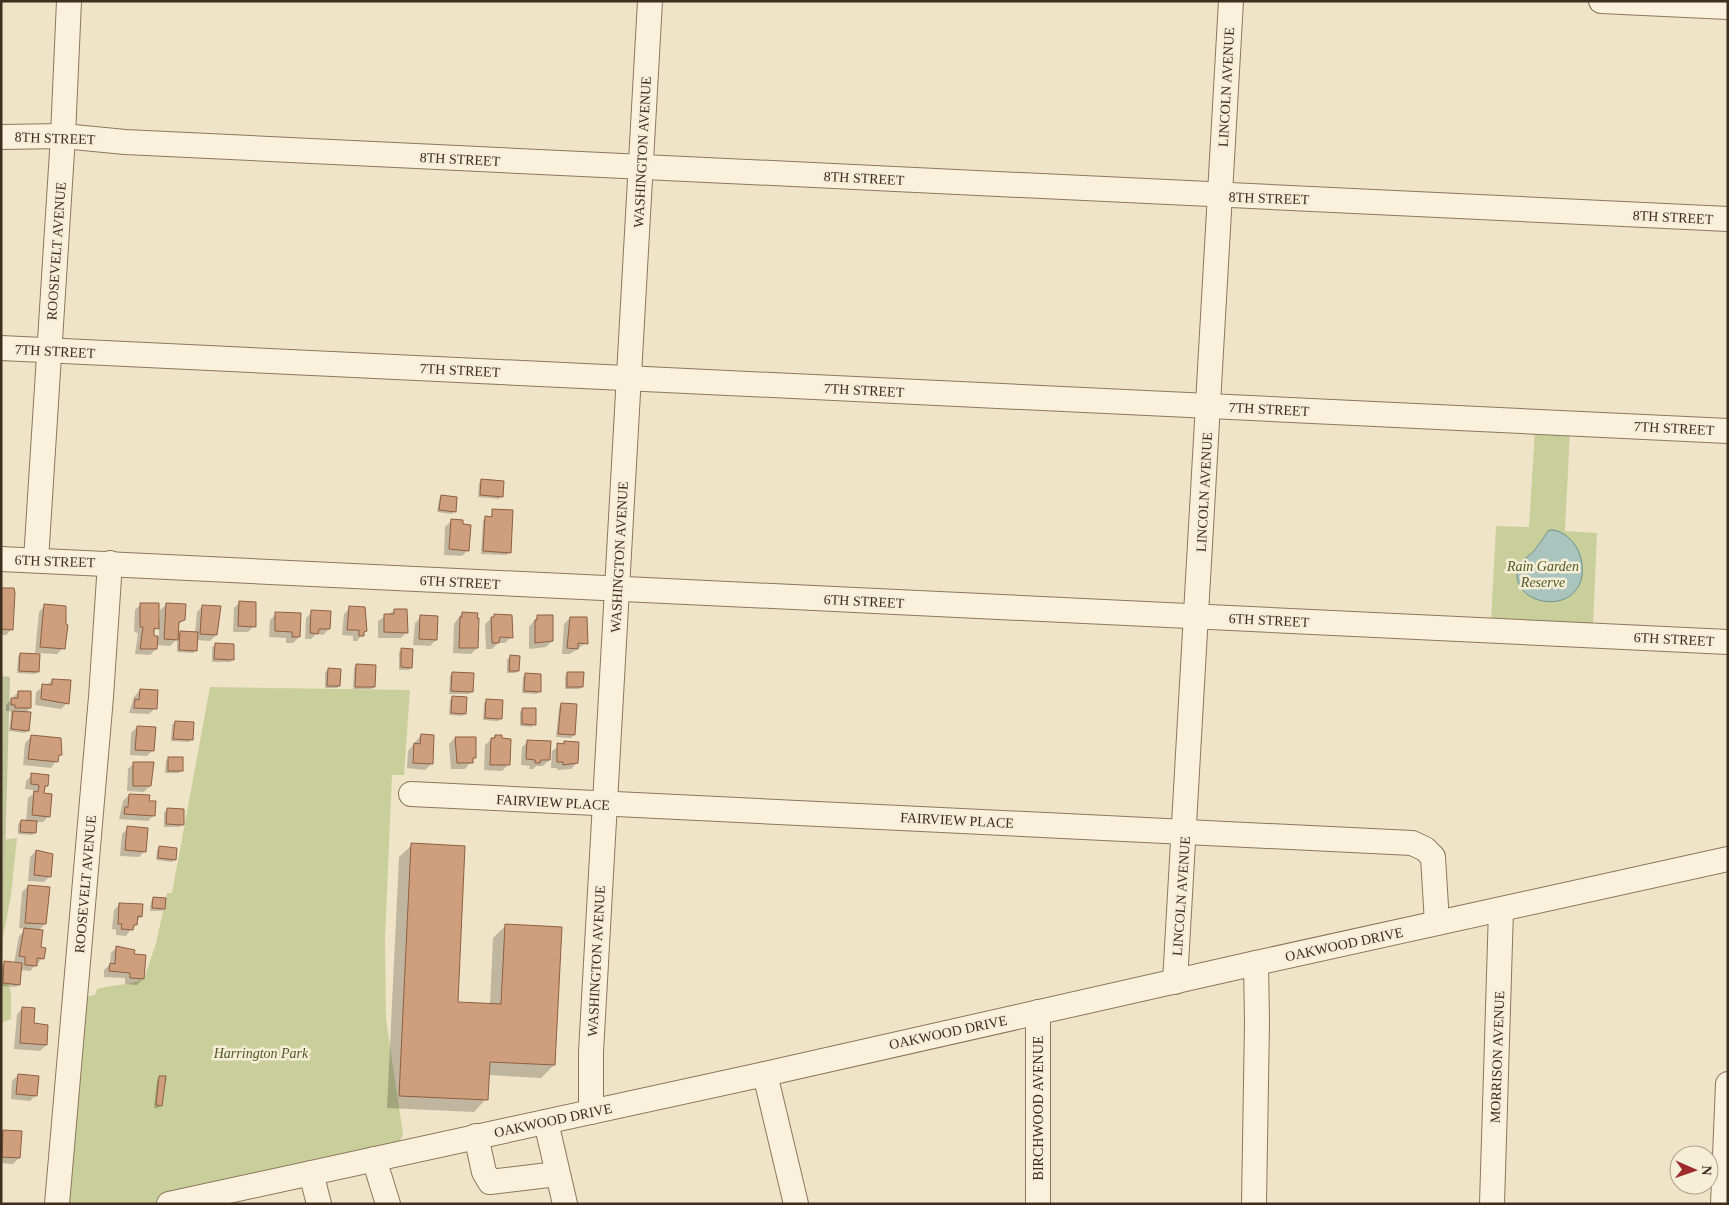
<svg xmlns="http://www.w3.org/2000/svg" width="1729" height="1205" font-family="'Times New Roman',serif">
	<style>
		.green { fill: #c9cf9b }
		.cemetery { fill: #bfc49a }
		.water { fill: #a9c4bc; stroke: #6f938a }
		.shadow { fill: #0003; fill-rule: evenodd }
		.building { fill: #cf9f7d; stroke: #8d5f41 }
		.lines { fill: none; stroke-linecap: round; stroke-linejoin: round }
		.minor-casing { stroke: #8d765c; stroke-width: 26 }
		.minor { stroke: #faf1dc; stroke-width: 24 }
		.labels { text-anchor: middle; stroke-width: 5; stroke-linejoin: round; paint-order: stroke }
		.street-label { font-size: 14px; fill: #3d2e20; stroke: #f7eed8 }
		.park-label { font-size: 14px; font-style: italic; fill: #4d5a26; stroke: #f7eed8 }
	</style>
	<rect width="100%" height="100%" fill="#f0e4c8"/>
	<g class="green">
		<polygon points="1535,430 1570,432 1565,531 1597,533 1593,625 1491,620 1496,526 1529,527"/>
		<path d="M210,687L410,690L404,775H392L385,939L386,1019L403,1134L394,1154L169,1204H57L76,998L95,995L97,989C113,984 129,986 144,979L156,943L167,893H172Z"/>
		<polygon points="17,838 11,895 1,948 1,840"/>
		<polygon points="1,960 11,992 11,1019 1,1023"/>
	</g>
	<polygon class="cemetery" points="1,676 10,677 1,1001"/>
	<path class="water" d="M1549,530C1560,529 1569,537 1575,545C1581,554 1583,564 1582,575C1576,619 1504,604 1519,564L1534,551Z"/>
	<g class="shadow">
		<polygon points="482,480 502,496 499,499 478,497 479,483"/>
		<polygon points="441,496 454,511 452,514 437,512 439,499"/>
		<polygon points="493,510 509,552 507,555 481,554 483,520 490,518"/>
		<polygon points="451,521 468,550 462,556 444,555 445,527"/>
		<polygon points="1,589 12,629 6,635 1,635"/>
		<polygon points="240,602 254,626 248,632 233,632 234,608"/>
		<path d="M141,604L160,619V610L167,604L184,619L177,626V636L180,632L195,633L197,612L203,606L220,607L216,635L210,641L196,640V650L193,653L177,652V639L170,646L156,645V649L150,655L135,654L138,633L134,632L135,610ZM159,626V637H152V633Z"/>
		<polygon points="45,605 63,648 57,654 35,653 39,612"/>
		<polygon points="350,608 365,631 357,641 353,641 353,636 342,635 344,614"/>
		<polygon points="395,610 407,632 401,638 378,638 378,621"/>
		<polygon points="312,612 329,629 323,635 316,634 311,639 305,639 306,618"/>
		<polygon points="462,613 477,648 471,654 453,653 454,624"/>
		<polygon points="276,614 299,637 293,643 286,643 286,638 269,637 270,620"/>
		<polygon points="495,615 511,637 505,643 498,643 492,649 486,649 485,624"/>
		<polygon points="538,616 552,641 546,647 529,649 529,627"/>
		<polygon points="421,617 436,640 430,646 413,645 415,623"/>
		<polygon points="570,618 586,643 570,654 562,654 564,624"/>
		<polygon points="215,645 232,660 230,662 212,662 212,647"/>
		<polygon points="402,650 411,667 409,670 399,670 399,652"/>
		<polygon points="20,654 38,671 35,674 17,673 18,657"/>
		<polygon points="510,657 518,671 515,673 507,673 507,659"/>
		<polygon points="356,665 374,687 371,689 353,689 354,668"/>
		<polygon points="328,670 339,686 337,688 325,688 325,672"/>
		<polygon points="452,673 472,692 469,694 449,694 450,676"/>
		<polygon points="568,673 582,687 579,689 565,689 565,676"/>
		<polygon points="526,674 539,691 537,694 522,693 523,677"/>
		<polygon points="53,680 67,703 61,709 35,705 36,692"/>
		<polygon points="140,690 155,708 149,714 129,713 134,697"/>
		<polygon points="18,692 30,708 25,713 28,730 25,733 9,731 11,714 10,711 6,711 6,705"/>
		<polygon points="452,698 465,713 462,716 449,715 450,700"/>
		<polygon points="487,701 501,719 498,721 483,720 484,703"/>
		<polygon points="561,704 574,735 571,738 556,737 559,707"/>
		<polygon points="523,709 534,724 532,727 520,726 520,712"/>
		<polygon points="175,722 191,740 189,742 171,741 172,725"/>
		<polygon points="137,727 153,750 147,756 130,755 131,733"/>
		<polygon points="421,735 431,764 425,770 407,768 408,751"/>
		<polygon points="495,736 508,765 502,771 484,770 485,745"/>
		<polygon points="31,737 61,754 51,768 23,765 25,743"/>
		<polygon points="455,738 474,758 465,769 451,769 449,744"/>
		<polygon points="528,741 549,760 543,766 536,766 533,769 529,769 530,766 521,765 522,747"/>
		<polygon points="564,742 577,763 571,769 557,770 557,768 551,768 552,751"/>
		<polygon points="168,759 182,770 179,773 165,773 166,761"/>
		<polygon points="134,763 150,786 144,792 127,791 128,769"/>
		<polygon points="32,775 47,785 43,794 49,816 43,822 36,822 35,832 32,835 18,834 18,824 21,821 26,821 28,798 33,794 33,790 25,789 26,781"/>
		<polygon points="129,795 148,802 154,815 148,821 119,819 123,801"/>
		<polygon points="167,810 183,824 180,827 164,827 164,812"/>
		<polygon points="128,828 145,851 139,857 120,856 122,834"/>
		<polygon points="412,845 457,1004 490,1005 493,938 505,926 554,1065 541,1078 488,1075 486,1099 474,1112 387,1108 399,857"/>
		<polygon points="160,847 175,859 172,862 156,860 157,850"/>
		<polygon points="36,851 50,876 44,882 28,881 30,857"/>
		<polygon points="28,886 45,924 38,931 43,958 30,971 20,970 19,984 16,987 1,986 2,965 5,963 14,963 19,936 26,929 19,928 22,892"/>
		<polygon points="154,899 164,909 162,911 150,911 151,901"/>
		<polygon points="120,904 141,916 126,936 116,935 116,930 112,929 114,910"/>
		<polygon points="117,947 133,955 143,979 137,985 125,984 125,978 104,977 104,970 110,964 111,953"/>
		<polygon points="23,1008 46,1045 40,1051 14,1049 17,1014"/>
		<polygon points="18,1075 36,1095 30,1101 11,1099 12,1081"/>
		<polygon points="160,1077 161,1106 158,1108 154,1108 157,1080"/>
		<polygon points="4,1131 19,1158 13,1164 1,1163 1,1134"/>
	</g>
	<g class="building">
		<polygon points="481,479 504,481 503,497 480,495"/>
		<polygon points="441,495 457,497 456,512 439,510"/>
		<polygon points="492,509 513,510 511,553 483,551 485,516 492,517"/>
		<polygon points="451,519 463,520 463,524 471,525 469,551 449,549"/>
		<polygon points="1,588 14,588 15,593 13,630 1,629"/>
		<polygon points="239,601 256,602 256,627 238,626"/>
		<polygon points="140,603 159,603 159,629 154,628 154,636 158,636 157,649 140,649 143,627 140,627"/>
		<polygon points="166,603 186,604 185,620 179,622 178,640 164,639"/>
		<polygon points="44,604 66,606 66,624 68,625 65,649 40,647"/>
		<polygon points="202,605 221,606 217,635 200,634"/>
		<polygon points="349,606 365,607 367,631 364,632 364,636 359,636 359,630 347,630"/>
		<polygon points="394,609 407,609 408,633 384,632 384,614 394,614"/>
		<polygon points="311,610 331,611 330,629 319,629 318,634 310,633"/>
		<polygon points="275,612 301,613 300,637 292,637 292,632 275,631"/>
		<polygon points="462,612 478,613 477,618 479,618 478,648 459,648 460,617 462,617"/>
		<polygon points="494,614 512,615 513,638 500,637 499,643 492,643 491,617 494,617"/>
		<polygon points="420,615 438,616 437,640 419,639"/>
		<polygon points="537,615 553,615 553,641 535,643 535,620 537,620"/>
		<polygon points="570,617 587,617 588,644 578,643 578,649 567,648"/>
		<polygon points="180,631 198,632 197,651 179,650"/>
		<polygon points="215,643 234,644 234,660 214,659"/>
		<polygon points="401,648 413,649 412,668 401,667"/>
		<polygon points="20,653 40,654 39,672 19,671"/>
		<polygon points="510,655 520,656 519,671 509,671"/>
		<polygon points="356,664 376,665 375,687 355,687"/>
		<polygon points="328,668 341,669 340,686 327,686"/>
		<polygon points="452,672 474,673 473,692 451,691"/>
		<polygon points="567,672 584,672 583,687 567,687"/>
		<polygon points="525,673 541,674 541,692 524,691"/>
		<polygon points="52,679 71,680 69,704 41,699 42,684 52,685"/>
		<polygon points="140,689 158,690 157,709 134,708 135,699 139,700"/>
		<polygon points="18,691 31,691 31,708 15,708 15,705 11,705 11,698 18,698"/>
		<polygon points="452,696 467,697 466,714 451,713"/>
		<polygon points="486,699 503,700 502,719 485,718"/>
		<polygon points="561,703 577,704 575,735 558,734"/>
		<polygon points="522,708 536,708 536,725 522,724"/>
		<polygon points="13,711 31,712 29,731 11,729"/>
		<polygon points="175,721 194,722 193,740 173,739"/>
		<polygon points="137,726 156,727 154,751 135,750"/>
		<polygon points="421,734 434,735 433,764 413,763 414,743 420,744"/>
		<polygon points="31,735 61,738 62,755 59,755 58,762 28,759"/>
		<polygon points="495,735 502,735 502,738 511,739 510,765 490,765 491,738 495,738"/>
		<polygon points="455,737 476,737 476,758 473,758 473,763 457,763"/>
		<polygon points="527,740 551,741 550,760 541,760 540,763 535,763 535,760 526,759"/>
		<polygon points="564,741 579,742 578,763 563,765 563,762 557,762 557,743 564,744"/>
		<rect x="168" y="757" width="15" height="14"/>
		<polygon points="133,762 154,762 151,786 133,786"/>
		<polygon points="31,773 49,775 48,786 45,786 44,793 52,794 50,817 32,815 34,791 38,792 39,785 31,784"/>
		<polygon points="129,794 150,795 149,801 156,801 155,816 124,814 125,807 128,807"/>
		<polygon points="167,808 184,809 184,825 166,824"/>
		<polygon points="21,820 37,821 36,833 20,832"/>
		<polygon points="127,826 148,828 146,852 125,850"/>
		<polygon points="411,843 465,846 458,1002 501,1004 505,924 562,927 555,1065 490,1062 488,1100 399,1096"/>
		<polygon points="159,846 177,848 176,860 158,858"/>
		<polygon points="36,850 53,854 51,877 34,875"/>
		<polygon points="28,885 50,887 46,924 25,923"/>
		<polygon points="153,897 166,898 165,909 152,908"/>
		<polygon points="119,903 143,904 142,917 138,916 137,925 134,925 133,930 121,929 122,924 118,924"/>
		<polygon points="24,928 43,930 41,947 46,948 44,959 37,958 37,966 25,965 25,957 19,956"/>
		<polygon points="116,946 135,950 134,954 146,955 144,979 130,978 130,973 109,971 110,963 115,964"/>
		<polygon points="4,961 22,963 20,985 3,983"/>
		<polygon points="22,1007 35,1008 34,1023 48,1025 47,1045 20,1043"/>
		<polygon points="18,1074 39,1076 37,1096 16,1094"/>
		<polygon points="159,1076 166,1076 162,1106 156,1105"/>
		<polygon points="3,1130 22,1131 20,1158 2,1157"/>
	</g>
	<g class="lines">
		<defs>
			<g id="minor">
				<polyline points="1601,1 1728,7"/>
				<polyline points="1,137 63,136 125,142 1728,219"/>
				<polyline points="1,348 1728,431"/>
				<polyline points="1,559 1728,642"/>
				<polyline points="36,560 63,136 69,1"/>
				<polyline points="411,794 1412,843 1425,849 1433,857 1437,923"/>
				<polyline points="1175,982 1231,1"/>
				<polyline points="765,1074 796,1204"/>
				<polyline points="591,1112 591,1052 650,1"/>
				<polyline points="546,1122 565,1204"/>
				<polyline points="476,1136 484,1172 490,1182 557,1174"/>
				<polyline points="374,1159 388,1204"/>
				<polyline points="311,1173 319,1204"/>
				<polyline points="57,1204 101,697 110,563"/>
				<polyline points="169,1204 765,1074 1256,963 1728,859"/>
				<polyline points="1038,1204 1038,1012"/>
				<polyline points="1254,1204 1257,1022 1256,963"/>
				<polyline points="1492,1204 1501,910"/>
				<polyline points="1723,1204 1728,1084"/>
			</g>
		</defs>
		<use href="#minor" class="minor-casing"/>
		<use href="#minor" class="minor"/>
	</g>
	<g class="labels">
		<g class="street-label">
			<text transform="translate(1226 87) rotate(-87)" y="5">LINCOLN AVENUE</text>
			<text transform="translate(55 138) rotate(2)" y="5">8TH STREET</text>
			<text transform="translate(642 152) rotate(-87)" y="5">WASHINGTON AVENUE</text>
			<text transform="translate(460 159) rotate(3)" y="5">8TH STREET</text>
			<text transform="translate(864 178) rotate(3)" y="5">8TH STREET</text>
			<text transform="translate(1269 198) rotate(2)" y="5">8TH STREET</text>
			<text transform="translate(1673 217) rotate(3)" y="5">8TH STREET</text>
			<text transform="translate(56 251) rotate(-86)" y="5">ROOSEVELT AVENUE</text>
			<text transform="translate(55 351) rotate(3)" y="5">7TH STREET</text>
			<text transform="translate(460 370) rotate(3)" y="5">7TH STREET</text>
			<text transform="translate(864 390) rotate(3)" y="5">7TH STREET</text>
			<text transform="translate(1269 409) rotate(3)" y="5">7TH STREET</text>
			<text transform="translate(1674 428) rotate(3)" y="5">7TH STREET</text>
			<text transform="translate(1204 492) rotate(-87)" y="5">LINCOLN AVENUE</text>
			<text transform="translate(619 557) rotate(-87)" y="5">WASHINGTON AVENUE</text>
			<text transform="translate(55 561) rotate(2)" y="5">6TH STREET</text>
			<text transform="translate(460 582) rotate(3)" y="5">6TH STREET</text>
			<text transform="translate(864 601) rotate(3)" y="5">6TH STREET</text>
			<text transform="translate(1269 620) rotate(3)" y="5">6TH STREET</text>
			<text transform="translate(1674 639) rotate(3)" y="5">6TH STREET</text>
			<text transform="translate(553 802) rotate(3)" y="5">FAIRVIEW PLACE</text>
			<text transform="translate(957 820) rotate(3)" y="5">FAIRVIEW PLACE</text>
			<text transform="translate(85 884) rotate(-85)" y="5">ROOSEVELT AVENUE</text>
			<text transform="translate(1181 896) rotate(-86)" y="5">LINCOLN AVENUE</text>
			<text transform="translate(1344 944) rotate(-12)" y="5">OAKWOOD DRIVE</text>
			<text transform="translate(596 961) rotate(-87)" y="5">WASHINGTON AVENUE</text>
			<text transform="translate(948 1032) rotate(-12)" y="5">OAKWOOD DRIVE</text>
			<text transform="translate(1497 1057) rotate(-88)" y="5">MORRISON AVENUE</text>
			<text transform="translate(1038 1108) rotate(-90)" y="5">BIRCHWOOD AVENUE</text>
			<text transform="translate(553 1120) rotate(-12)" y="5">OAKWOOD DRIVE</text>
		</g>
		<g class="park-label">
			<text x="1543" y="571">Rain Garden<tspan x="1543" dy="16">Reserve</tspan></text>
			<text x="261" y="1058">Harrington Park</text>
		</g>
	</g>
	<rect width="1729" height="1205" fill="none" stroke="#3d2e20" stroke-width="5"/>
	<g transform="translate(1694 1170) rotate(92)"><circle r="24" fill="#f7eed8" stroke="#ada18e"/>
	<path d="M0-4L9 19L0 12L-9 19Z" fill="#9e2a2b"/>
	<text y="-8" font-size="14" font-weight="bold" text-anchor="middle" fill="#3d2e20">N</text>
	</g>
</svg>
